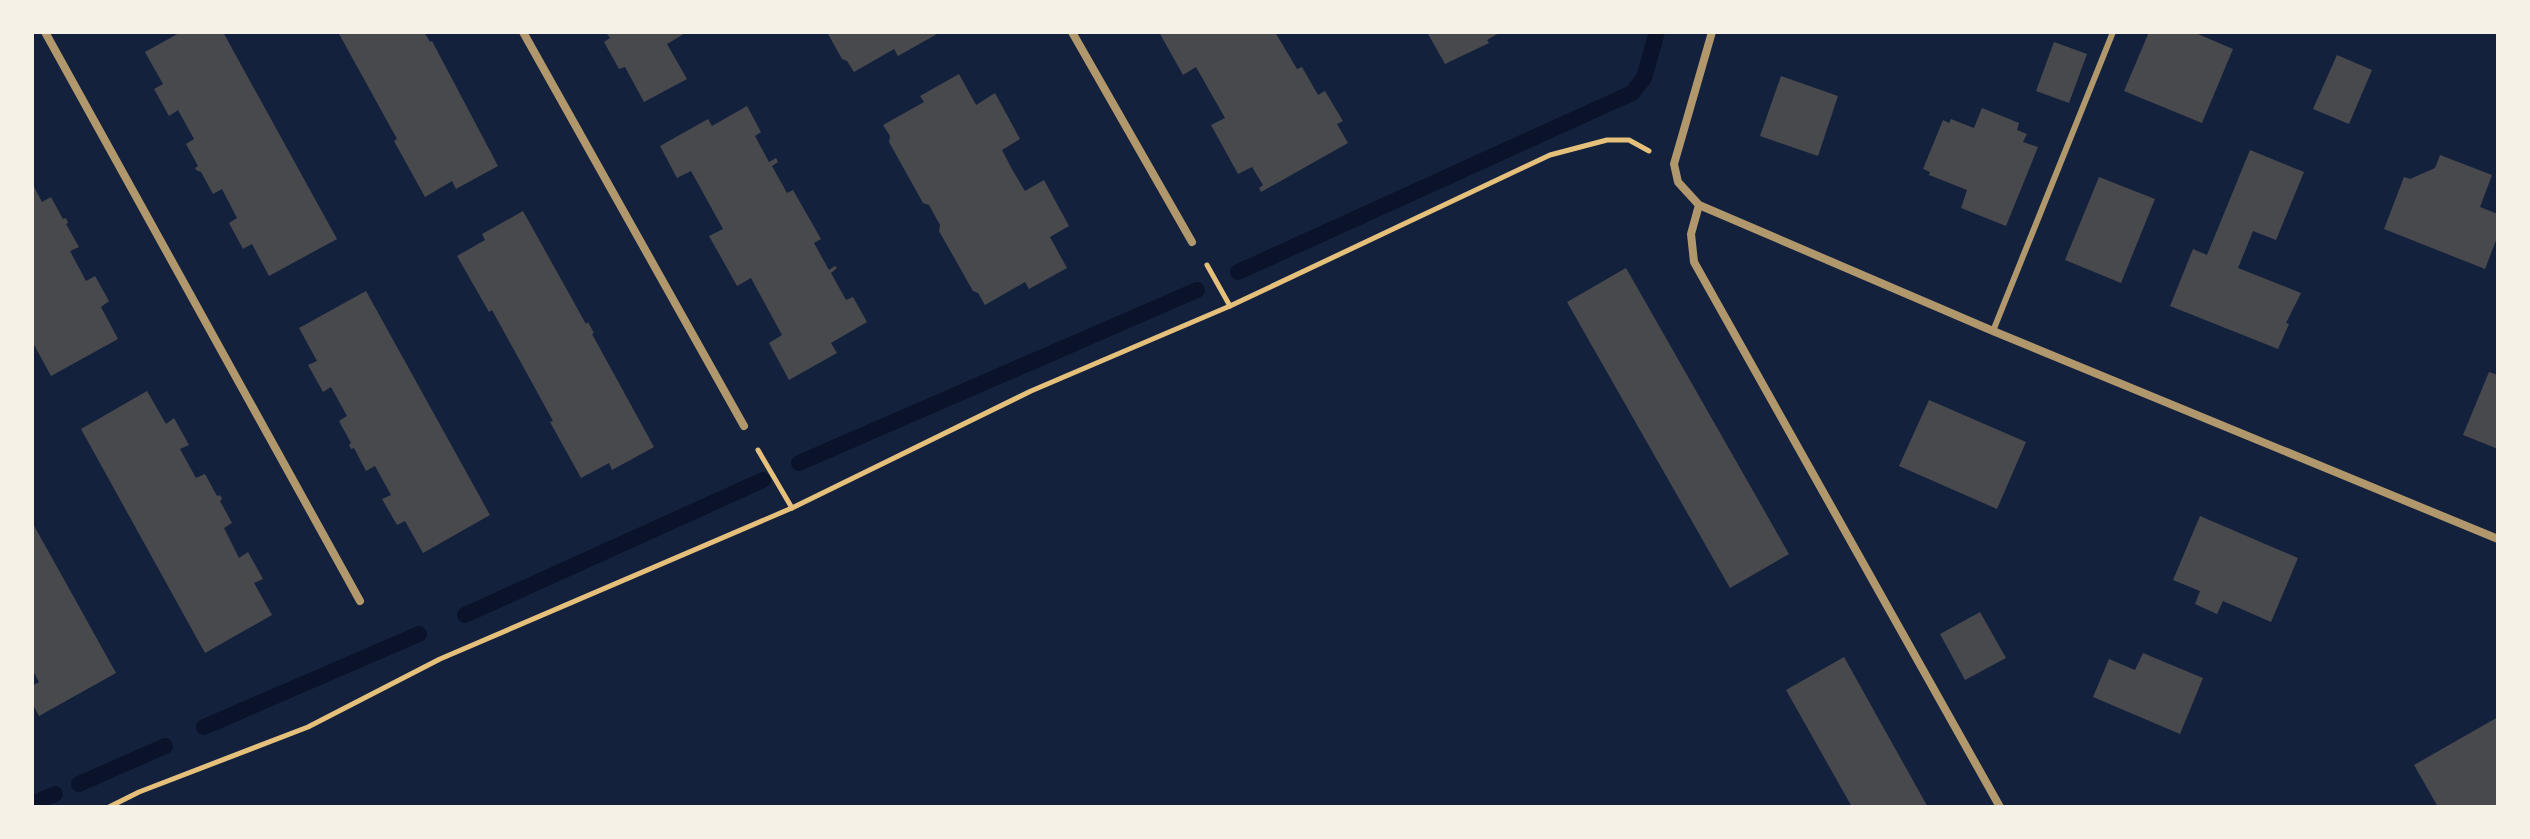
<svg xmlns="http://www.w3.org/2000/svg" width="2530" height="839" font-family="'Source Sans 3',sans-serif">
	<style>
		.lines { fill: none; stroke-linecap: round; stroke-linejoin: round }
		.stream { stroke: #0b132b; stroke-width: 16 }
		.building { fill: #48494c }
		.path { stroke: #e5c07b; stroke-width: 5 }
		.service { stroke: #b1986c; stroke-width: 6 }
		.minor { stroke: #b1986c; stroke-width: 8 }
	</style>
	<rect width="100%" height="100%" fill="#14213d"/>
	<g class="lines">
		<g class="stream">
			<polyline points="1238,272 1632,93 1644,78 1657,32"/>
			<polyline points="799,463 1197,290"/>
			<polyline points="465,615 763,480"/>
			<polyline points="204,727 419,634"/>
			<polyline points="79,784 165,746"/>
			<polyline points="32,804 55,794"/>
		</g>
	</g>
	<g class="building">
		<polygon points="181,32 223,32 337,239 269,276 252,244 243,249 229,223 237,218 222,189 213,194 201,172 196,170 195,168 198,166 186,144 194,139 178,110 169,116 154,89 163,84 145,52"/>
		<polygon points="338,32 424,32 430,42 432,41 498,166 456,189 452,181 425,197 394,141 397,139"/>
		<polygon points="606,32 687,32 667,44 687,79 644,102 625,67 619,69 604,42 610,38"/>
		<polygon points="827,32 935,32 937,34 898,56 894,49 854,72 847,61 842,59"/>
		<polygon points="1159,32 1275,32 1297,69 1302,67 1318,95 1325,91 1343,121 1337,124 1348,143 1261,192 1259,188 1263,185 1252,167 1238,174 1211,125 1225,118 1196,67 1183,75"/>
		<polygon points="1427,32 1501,32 1487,40 1489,43 1445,64"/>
		<polygon points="2149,32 2193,32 2233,49 2202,123 2124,91"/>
		<polygon points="2054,42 2087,54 2069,103 2036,91"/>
		<polygon points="2337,55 2372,70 2349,124 2313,109"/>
		<polygon points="959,74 976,105 995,93 1020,139 1002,150 1013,171 1025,191 1044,180 1069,226 1050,237 1067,268 1029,289 1025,282 985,305 978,293 973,291 939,231 940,225 929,205 923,203 889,142 890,136 883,125 924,102 920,96"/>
		<polygon points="1781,76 1838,96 1818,156 1760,136"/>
		<polygon points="747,106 761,132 755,136 769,162 776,158 778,162 772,166 787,193 793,190 821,239 814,243 829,270 835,266 837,268 831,273 846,300 853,297 867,322 831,343 837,353 789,380 769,343 782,335 751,278 737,286 709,236 723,229 691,171 677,178 660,146 708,119 712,126"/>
		<polygon points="1982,108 2019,123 2017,130 2027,134 2023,142 2038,147 2006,226 1961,208 1967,190 1929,175 1930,172 1923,169 1943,120 1949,123 1951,119 1974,128"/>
		<polygon points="2250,150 2304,172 2276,240 2253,231 2238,268 2301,293 2286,323 2289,324 2278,349 2170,306 2193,249 2207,255"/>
		<polygon points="2440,155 2492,175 2480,207 2498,214 2498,235 2485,269 2384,229 2404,177 2410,179 2435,168"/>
		<polygon points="2099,177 2155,199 2121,283 2065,260"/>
		<polygon points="32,183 42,202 51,197 63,219 66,218 68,223 66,224 79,247 70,251 86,281 95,276 109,301 101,307 118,339 51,376 32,341"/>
		<polygon points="523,211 586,324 588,322 594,333 592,334 654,447 612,470 609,463 581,478 550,422 553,421 492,310 489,312 457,256 485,240 482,234"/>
		<polygon points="1626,268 1789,554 1730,588 1567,302"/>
		<polygon points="366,291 490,515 423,553 405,521 397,525 382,499 391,495 375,466 366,471 354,448 351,449 349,445 351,443 339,421 347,416 331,387 323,392 308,365 317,361 299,328"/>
		<polygon points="2489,372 2498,375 2498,449 2463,435"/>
		<polygon points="147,391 166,424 174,418 189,445 180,449 196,478 205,474 217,496 220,495 222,499 220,501 232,523 224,528 239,558 248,552 263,579 254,583 272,615 205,653 81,429"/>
		<polygon points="1929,400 2026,442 1997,509 1899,466"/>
		<polygon points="2200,516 2298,558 2271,622 2223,601 2217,614 2195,604 2200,591 2173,580"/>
		<polygon points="32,522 116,673 39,716 32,703 32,686 39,682 32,669"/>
		<polygon points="1980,612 2006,658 1965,680 1940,634"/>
		<polygon points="2143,653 2203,678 2180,734 2093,697 2109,659 2135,670"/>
		<polygon points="1844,657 1925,802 1928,807 1852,807 1786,690"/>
		<polygon points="2498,717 2498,807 2438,807 2414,765"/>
	</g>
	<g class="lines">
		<g class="path">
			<polyline points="1207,265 1230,306"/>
			<polyline points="758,450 792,508"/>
			<polyline points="109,807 139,792 308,727 440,659 792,508 1031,391 1230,306 1550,155 1607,140 1629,140 1649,151"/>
		</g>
		<polyline class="service" points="1993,331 2113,32"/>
		<g class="minor">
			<polyline points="45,32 360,601"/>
			<polyline points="523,32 744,426"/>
			<polyline points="1072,32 1192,242"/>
			<polyline points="1712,32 1674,164 1678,182 1699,205 1993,331 2498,539"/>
			<polyline points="1699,205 1691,234 1694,262 2000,807"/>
		</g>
	</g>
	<rect width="2530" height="839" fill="none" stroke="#f6f1e7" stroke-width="68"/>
</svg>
